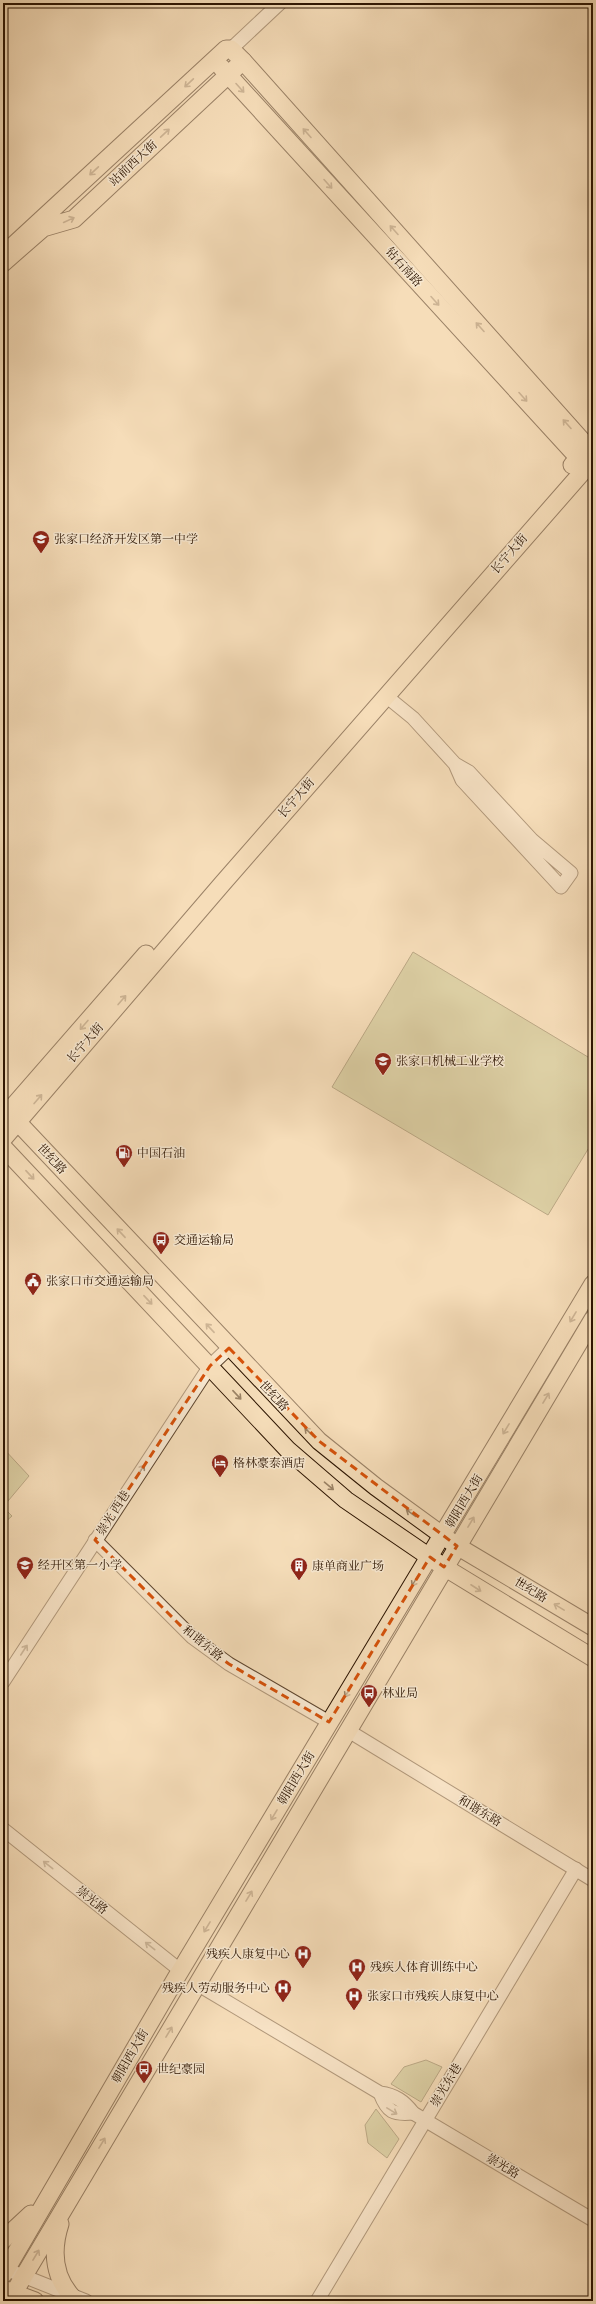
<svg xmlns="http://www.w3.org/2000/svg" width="596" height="2304" font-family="Vollkorn,'Noto Serif SC',serif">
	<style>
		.green { fill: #bfc08c; stroke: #766a46 }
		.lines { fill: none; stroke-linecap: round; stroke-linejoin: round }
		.minor-casing { stroke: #5e462f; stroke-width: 15 }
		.major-casing { stroke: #2c1401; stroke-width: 19 }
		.minor { stroke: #f8e9d2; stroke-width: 13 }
		.major { stroke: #f5ddb9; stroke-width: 17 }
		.oneway { stroke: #9b8366 }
		.oneway2 { stroke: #9c8974 }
		.marked { fill: none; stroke: #d5520b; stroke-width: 3; stroke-dasharray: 8 5; stroke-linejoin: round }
		.labels { text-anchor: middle; stroke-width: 3; stroke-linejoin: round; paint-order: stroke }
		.street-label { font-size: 12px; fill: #2c1401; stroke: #f8e9d2 }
		.poi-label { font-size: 12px; fill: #2c1401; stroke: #f8e9d2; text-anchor: start }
	</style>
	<rect width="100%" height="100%" fill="#f5ddb9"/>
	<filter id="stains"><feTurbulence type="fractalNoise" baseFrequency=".005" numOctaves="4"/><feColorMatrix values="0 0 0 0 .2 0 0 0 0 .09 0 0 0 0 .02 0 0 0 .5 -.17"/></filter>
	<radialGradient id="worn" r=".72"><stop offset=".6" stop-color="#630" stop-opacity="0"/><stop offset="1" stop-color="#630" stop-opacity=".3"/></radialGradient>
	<g class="green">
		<polygon points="413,952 593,1060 593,1141 548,1215 332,1087"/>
		<polygon points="3,1448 29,1476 3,1507 12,1516 3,1524"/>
		<polygon points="426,2060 442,2067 421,2102 391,2084 404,2067"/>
		<polygon points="376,2109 399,2139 387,2158 368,2143 365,2125"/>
	</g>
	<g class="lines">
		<defs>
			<g id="minor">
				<polyline points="231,49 280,3"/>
				<polyline points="386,696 413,718 455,764 469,772 532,840 571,873 561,887 462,780 455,764"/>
				<polyline points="95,1540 192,1637 229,1664 329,1722"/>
				<polyline points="3,1682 210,1366 229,1348"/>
				<polyline points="347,1730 593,1880"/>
				<polyline points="3,1829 181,1971"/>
				<path d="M197,1984L380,2093C395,2095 404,2101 413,2113L593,2220"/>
				<path d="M380,2093C387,2112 393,2115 413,2113"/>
				<polyline points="3,2268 86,2301"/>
				<polyline points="317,2301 576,1869"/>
			</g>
			<g id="major">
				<polyline points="243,61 593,453"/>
				<polyline points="221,67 585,465"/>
				<polyline points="3,255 226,49 231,49 243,61 74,219 43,228 3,263"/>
				<polyline points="572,465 593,443"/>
				<polyline points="10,1114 319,1441 376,1487 457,1546 593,1627"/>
				<polyline points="3,1118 146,954"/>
				<polyline points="3,1139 222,884 593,460"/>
				<polyline points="3,1147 288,1450 346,1500 444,1567 593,1658"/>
				<path d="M60,2224C51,2252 54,2280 76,2301"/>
				<polyline points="3,2240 31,2214"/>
				<polyline points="3,2275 176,1978 593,1284"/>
				<polyline points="3,2289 35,2301"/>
				<polyline points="9,2301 593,1319"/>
			</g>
		</defs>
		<use href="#minor" class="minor-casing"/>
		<use href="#major" class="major-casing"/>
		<use href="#minor" class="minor"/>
		<use href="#major" class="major"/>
	</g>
	<defs><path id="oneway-shaft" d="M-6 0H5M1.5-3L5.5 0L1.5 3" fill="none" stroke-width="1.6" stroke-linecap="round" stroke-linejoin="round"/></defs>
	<g class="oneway">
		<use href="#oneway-shaft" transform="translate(189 83) rotate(137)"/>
		<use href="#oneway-shaft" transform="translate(240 88) rotate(48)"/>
		<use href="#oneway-shaft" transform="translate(165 133) rotate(-43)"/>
		<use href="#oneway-shaft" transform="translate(307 133) rotate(-132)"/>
		<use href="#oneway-shaft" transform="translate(94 171) rotate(137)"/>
		<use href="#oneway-shaft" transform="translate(328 184) rotate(48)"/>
		<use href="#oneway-shaft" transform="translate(69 220) rotate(-25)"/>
		<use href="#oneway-shaft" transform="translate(394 230) rotate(-132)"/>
		<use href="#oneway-shaft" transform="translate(435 301) rotate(48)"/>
		<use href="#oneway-shaft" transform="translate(480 327) rotate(-132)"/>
		<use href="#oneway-shaft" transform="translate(523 397) rotate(48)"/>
		<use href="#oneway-shaft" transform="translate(567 424) rotate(-132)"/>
		<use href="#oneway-shaft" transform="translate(122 1000) rotate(-49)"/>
		<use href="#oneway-shaft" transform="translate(84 1025) rotate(131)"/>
		<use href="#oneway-shaft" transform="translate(38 1099) rotate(-49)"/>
		<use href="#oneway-shaft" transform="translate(30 1175) rotate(47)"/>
		<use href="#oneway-shaft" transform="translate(121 1233) rotate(-133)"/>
		<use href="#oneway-shaft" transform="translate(148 1300) rotate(47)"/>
		<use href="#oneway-shaft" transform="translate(573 1317) rotate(121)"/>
		<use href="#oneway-shaft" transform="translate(210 1328) rotate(-133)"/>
		<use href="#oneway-shaft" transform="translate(237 1395) rotate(47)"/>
		<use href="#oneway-shaft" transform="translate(546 1398) rotate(-59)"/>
		<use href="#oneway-shaft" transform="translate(506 1429) rotate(121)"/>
		<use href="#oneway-shaft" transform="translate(309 1432) rotate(-136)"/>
		<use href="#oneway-shaft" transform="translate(329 1486) rotate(40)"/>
		<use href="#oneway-shaft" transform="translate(411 1513) rotate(-144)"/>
		<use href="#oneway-shaft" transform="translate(471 1522) rotate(-59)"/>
		<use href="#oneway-shaft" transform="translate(415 1581) rotate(121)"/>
		<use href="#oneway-shaft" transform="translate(476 1588) rotate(33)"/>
		<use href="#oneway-shaft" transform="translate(559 1607) rotate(-149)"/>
		<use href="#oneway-shaft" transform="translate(348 1692) rotate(121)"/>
		<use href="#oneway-shaft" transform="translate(274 1815) rotate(121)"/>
		<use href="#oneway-shaft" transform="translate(249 1896) rotate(-59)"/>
		<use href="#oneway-shaft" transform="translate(207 1927) rotate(121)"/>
		<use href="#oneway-shaft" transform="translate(169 2032) rotate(-59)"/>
		<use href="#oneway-shaft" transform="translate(102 2143) rotate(-59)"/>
		<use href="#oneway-shaft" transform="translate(36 2255) rotate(-59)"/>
	</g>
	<g class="oneway2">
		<use href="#oneway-shaft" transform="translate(141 1470) rotate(-57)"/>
		<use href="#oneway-shaft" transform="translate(24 1650) rotate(-57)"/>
		<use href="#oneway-shaft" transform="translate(48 1865) rotate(-142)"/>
		<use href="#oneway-shaft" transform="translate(150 1946) rotate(-142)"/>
		<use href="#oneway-shaft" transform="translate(392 2111) rotate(31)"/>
	</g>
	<path d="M0 0H596V2304H0ZM229,1348L319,1441L457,1546L444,1567L430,1557L329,1722L229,1664L192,1637L95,1540L210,1366Z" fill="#f5ddb9" fill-opacity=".55" fill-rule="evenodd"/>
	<path class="marked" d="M229,1348L319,1441L457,1546L444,1567L430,1557L329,1722L229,1664L192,1637L95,1540L210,1366Z"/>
	<defs>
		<symbol id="school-pin" viewBox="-11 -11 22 30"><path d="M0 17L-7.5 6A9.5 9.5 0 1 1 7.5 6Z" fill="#8f2418" stroke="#f8e9d2"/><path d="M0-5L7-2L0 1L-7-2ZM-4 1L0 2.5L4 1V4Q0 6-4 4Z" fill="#fff"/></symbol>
		<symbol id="fuel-pin" viewBox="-11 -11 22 30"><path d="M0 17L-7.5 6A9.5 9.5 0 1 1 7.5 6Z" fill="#8f2418" stroke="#f8e9d2"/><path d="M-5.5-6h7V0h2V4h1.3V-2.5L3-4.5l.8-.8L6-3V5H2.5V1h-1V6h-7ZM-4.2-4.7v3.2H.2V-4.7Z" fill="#fff"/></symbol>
		<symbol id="bus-pin" viewBox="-11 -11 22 30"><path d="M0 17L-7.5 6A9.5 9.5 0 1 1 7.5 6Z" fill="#8f2418" stroke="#f8e9d2"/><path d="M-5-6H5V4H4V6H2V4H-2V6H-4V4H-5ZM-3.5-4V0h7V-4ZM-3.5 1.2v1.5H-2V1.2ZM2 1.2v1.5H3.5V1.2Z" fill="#fff"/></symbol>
		<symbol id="civic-pin" viewBox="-11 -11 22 30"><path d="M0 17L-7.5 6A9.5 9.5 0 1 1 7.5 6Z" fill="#8f2418" stroke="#f8e9d2"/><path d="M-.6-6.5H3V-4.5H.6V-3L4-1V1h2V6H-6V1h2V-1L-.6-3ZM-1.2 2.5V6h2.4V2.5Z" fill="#fff"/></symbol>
		<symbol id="hotel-pin" viewBox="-11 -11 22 30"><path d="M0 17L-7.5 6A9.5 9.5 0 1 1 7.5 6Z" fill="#8f2418" stroke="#f8e9d2"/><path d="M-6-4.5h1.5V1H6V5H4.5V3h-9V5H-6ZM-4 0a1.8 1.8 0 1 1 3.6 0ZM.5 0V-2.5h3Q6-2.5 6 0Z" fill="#fff"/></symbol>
		<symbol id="building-pin" viewBox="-11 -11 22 30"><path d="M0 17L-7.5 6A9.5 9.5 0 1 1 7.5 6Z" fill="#8f2418" stroke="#f8e9d2"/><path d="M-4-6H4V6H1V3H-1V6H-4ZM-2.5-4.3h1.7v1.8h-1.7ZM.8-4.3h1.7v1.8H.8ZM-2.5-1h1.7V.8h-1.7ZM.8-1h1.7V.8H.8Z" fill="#fff"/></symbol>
		<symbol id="hospital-pin" viewBox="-11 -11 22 30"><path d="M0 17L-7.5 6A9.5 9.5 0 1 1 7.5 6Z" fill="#8f2418" stroke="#f8e9d2"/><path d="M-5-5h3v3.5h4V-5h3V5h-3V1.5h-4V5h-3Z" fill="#fff"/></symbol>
	</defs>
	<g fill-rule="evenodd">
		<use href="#school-pin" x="31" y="529" width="20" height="27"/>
		<use href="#school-pin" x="373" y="1051" width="20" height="27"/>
		<use href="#fuel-pin" x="114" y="1143" width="20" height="27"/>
		<use href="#bus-pin" x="151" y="1230" width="20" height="27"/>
		<use href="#civic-pin" x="23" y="1271" width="20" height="27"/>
		<use href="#hotel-pin" x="210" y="1453" width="20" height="27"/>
		<use href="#school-pin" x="15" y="1555" width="20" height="27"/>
		<use href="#building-pin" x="289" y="1556" width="20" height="27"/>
		<use href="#bus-pin" x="359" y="1683" width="20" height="27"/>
		<use href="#hospital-pin" x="293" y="1944" width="20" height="27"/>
		<use href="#hospital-pin" x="347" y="1957" width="20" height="27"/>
		<use href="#hospital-pin" x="273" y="1978" width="20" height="27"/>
		<use href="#hospital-pin" x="344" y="1986" width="20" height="27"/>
		<use href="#bus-pin" x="134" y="2059" width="20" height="27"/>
	</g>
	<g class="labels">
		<g class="street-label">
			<text transform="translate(133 163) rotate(-43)" y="4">站前西大街</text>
			<text transform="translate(404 267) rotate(48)" y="4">钻石南路</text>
			<text transform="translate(509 554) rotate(-49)" y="4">长宁大街</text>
			<text transform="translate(296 798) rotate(-49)" y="4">长宁大街</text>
			<text transform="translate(85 1043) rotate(-49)" y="4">长宁大街</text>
			<text transform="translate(52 1159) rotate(47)" y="4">世纪路</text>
			<text transform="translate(274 1396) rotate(47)" y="4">世纪路</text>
			<text transform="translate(464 1501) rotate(-59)" y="4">朝阳西大街</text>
			<text transform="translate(113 1513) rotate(-57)" y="4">崇光 西巷</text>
			<text transform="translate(531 1590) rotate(31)" y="4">世纪路</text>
			<text transform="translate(203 1643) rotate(39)" y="4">和谐东路</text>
			<text transform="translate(296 1778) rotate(-59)" y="4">朝阳西大街</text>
			<text transform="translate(480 1811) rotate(31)" y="4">和谐东路</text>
			<text transform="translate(92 1900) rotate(39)" y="4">崇光路</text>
			<text transform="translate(130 2056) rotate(-60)" y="4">朝阳西大街</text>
			<text transform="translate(446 2085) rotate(-59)" y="4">崇光东巷</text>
			<text transform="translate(503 2166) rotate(31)" y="4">崇光路</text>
		</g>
		<g class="poi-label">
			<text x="54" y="543">张家口经济开发区第一中学</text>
			<text x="396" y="1065">张家口机械工业学校</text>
			<text x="137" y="1157">中国石油</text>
			<text x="174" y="1244">交通运输局</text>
			<text x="46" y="1285">张家口市交通运输局</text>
			<text x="233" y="1467">格林豪泰酒店</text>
			<text x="38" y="1569">经开区第一小学</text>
			<text x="312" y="1570">康单商业广场</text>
			<text x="382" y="1697">林业局</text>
			<text x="290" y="1958" text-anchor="end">残疾人康复中心</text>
			<text x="370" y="1971">残疾人体育训练中心</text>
			<text x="270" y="1992" text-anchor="end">残疾人劳动服务中心</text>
			<text x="367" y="2000">张家口市残疾人康复中心</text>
			<text x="157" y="2073">世纪豪园</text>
		</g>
	</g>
	<rect width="596" height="2304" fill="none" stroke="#f5ddb9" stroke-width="16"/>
	<rect x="4" y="4" width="588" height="2296" fill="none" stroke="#2c1401" stroke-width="2"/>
	<rect x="8" y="8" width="580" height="2288" fill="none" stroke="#2c1401"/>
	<rect width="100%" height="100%" filter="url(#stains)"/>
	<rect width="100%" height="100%" fill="url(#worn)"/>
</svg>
